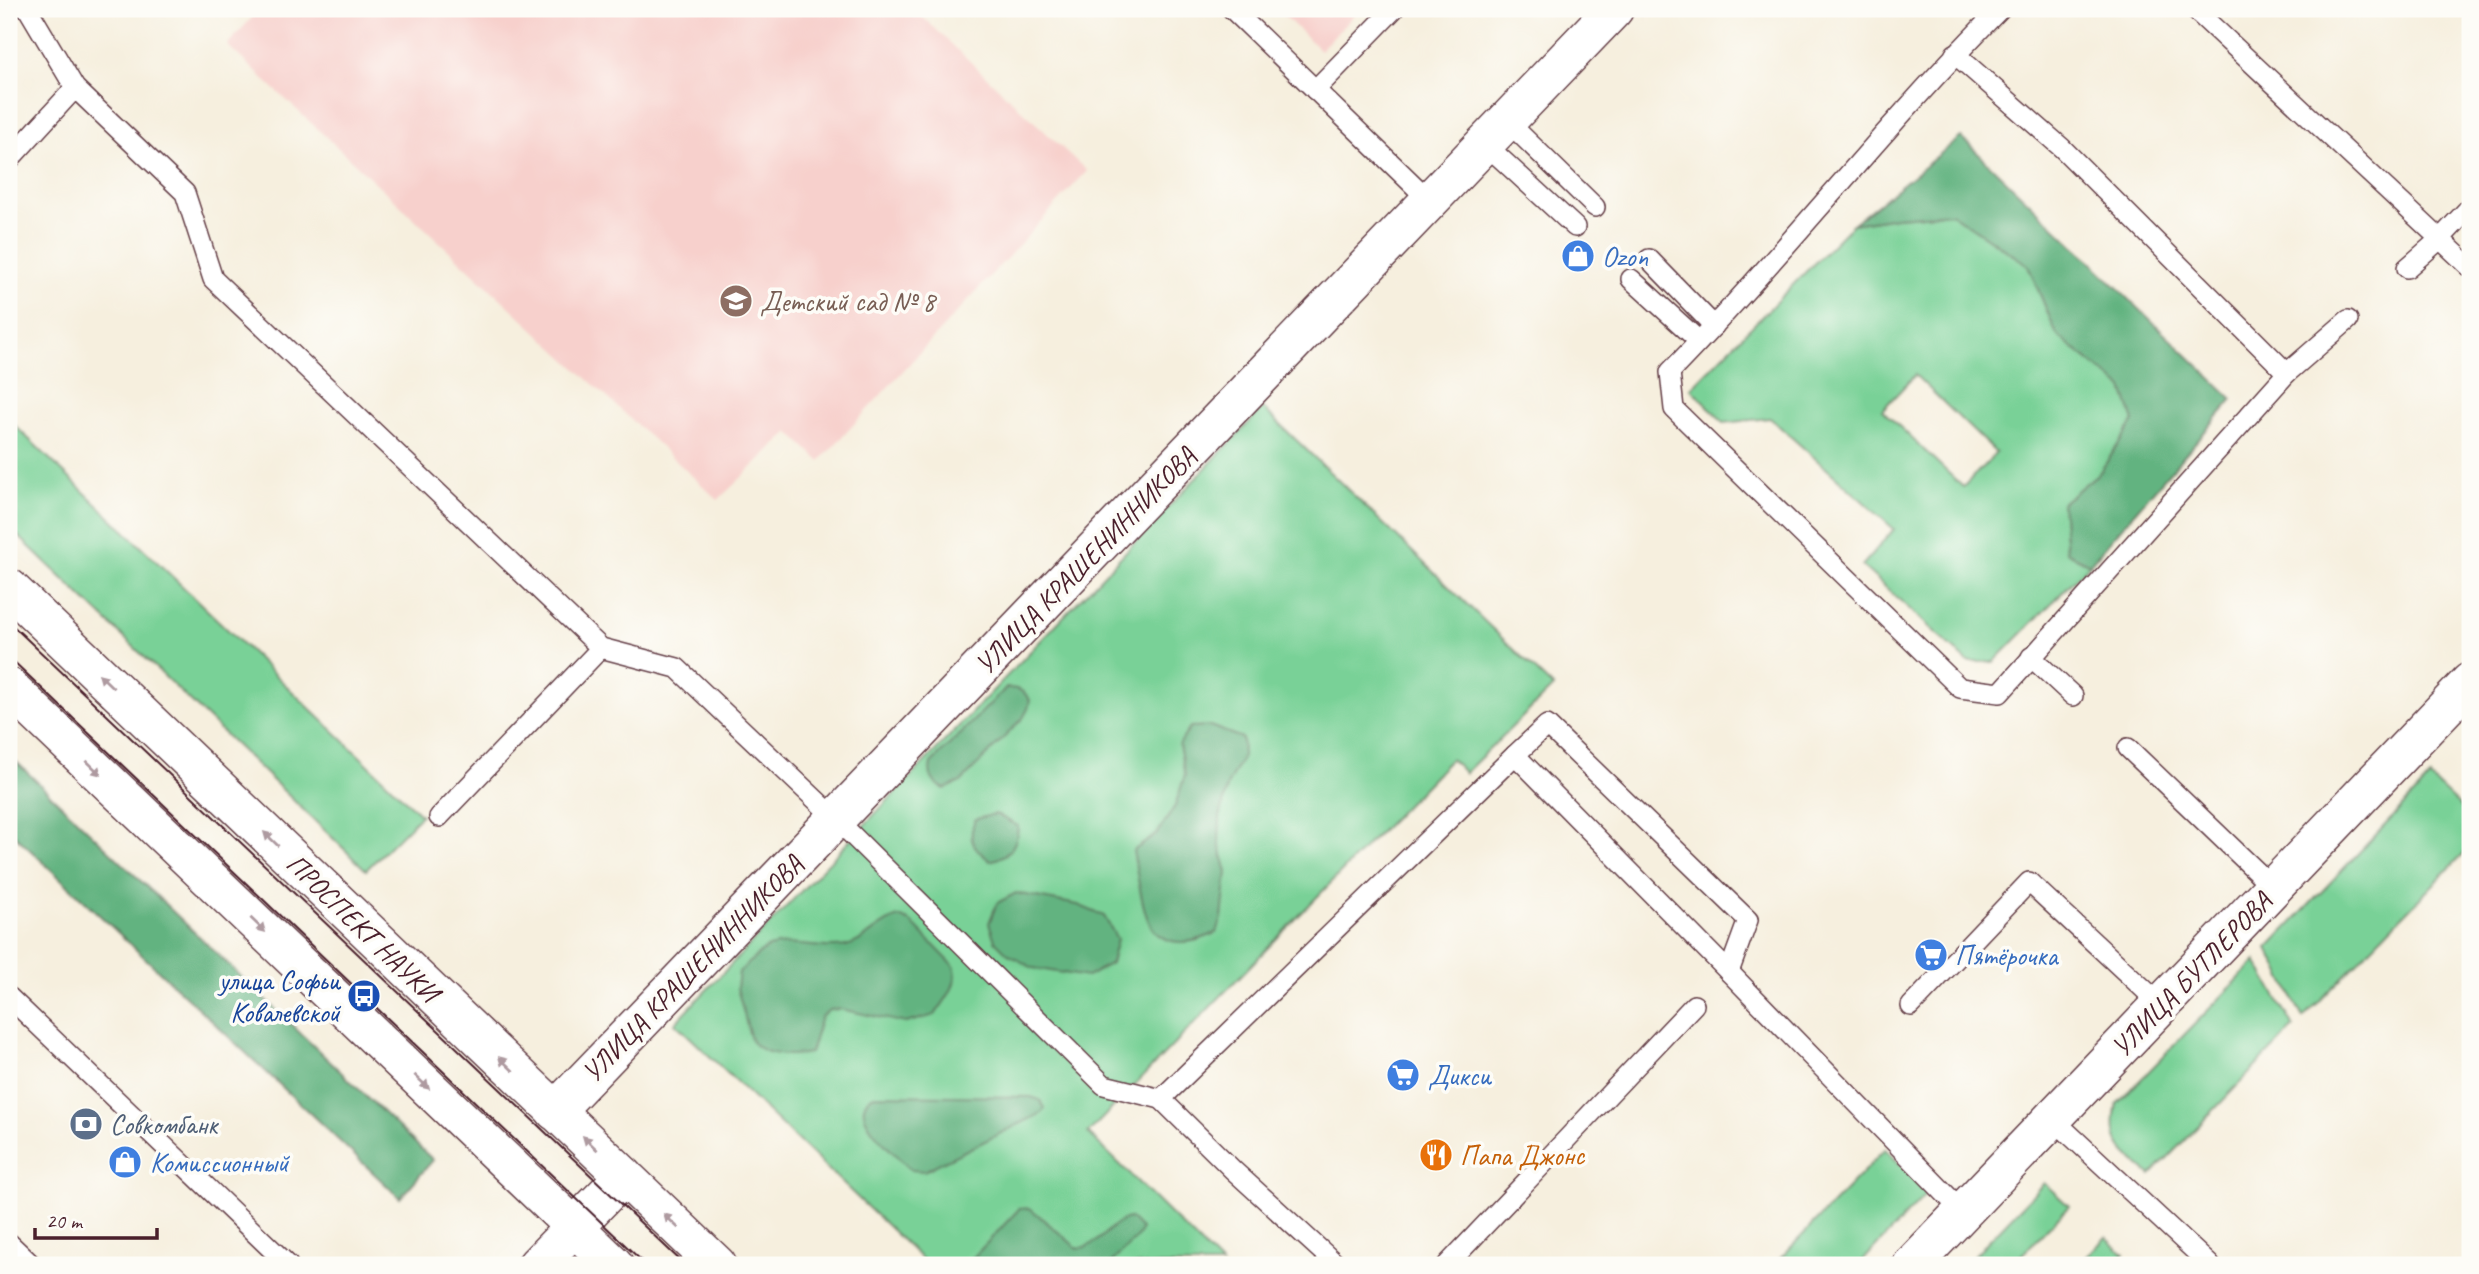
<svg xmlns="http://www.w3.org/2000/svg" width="2479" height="1274" font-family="Caveat,sans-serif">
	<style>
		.built { fill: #f7d0cc }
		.green { fill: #79d197; stroke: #627861; stroke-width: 2; fill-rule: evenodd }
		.forest { fill: #62b380; stroke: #566956; stroke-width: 2 }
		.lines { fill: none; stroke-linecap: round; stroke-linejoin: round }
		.lane-casing { stroke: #643e46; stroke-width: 22 }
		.street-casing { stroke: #643e46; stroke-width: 41 }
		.secondary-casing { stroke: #643e46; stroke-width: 41 }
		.lane { stroke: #fff; stroke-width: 19 }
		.street { stroke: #fff; stroke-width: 38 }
		.secondary { stroke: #fff; stroke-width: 38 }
		.tram { stroke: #4a1f2b; stroke-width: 2 }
		.oneway { fill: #ae9aa0 }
		.labels { text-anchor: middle; stroke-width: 7; stroke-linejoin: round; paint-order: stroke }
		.shop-label { font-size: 28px; fill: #366cbe; stroke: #fdfcf7; text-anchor: start }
		.education-label { font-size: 28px; fill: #785e54; stroke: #fdfcf7; text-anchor: start }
		.street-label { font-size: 28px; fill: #4a1f2b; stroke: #fdfcf7 }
		.transit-label { font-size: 28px; fill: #164399; stroke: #fdfcf7; text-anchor: end }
		.service-label { font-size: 28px; fill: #4e5e75; stroke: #fdfcf7; text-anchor: start }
		.food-label { font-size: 28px; fill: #c56008; stroke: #fdfcf7; text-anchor: start }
	</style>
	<rect width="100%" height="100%" fill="#fdfcf7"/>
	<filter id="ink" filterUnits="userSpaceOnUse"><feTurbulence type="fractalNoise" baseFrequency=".0143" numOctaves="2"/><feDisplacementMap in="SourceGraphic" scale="14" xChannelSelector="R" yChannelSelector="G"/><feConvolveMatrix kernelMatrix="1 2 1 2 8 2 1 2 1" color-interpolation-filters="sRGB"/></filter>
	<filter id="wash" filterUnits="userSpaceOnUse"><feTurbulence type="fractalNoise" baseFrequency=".00686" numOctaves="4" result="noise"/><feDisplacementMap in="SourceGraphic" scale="28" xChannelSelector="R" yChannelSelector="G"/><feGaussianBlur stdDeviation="1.57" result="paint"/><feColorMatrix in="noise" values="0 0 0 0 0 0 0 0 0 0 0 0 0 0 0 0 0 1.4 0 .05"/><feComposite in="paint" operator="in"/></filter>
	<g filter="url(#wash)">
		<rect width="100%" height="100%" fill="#f6efde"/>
		<g class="built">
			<polygon points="260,9 914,9 1087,171 820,461 789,432 718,500 227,45"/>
			<polygon points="1277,9 1360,9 1320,50"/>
		</g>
		<g class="green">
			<path d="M1951,213L2028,265L2057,335L2123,388L2134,421L2100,472L2062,503L2066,551L2090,564L1994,662H1968L1862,566L1894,529L1770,418L1724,423L1691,388L1853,224L1896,217ZM1915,375L1996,453L1963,487L1882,410Z"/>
			<polygon points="1263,408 1553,687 1465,773 1451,759 1088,1133 1222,1265 928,1265 675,1023"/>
			<polygon points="9,420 421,815 366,870 9,527"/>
			<polygon points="2430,778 2470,816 2470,847 2303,1018 2268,948"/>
			<path d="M2256,961L2294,1027L2151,1175C2122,1150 2108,1145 2117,1104Z"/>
			<polygon points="1885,1149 1928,1192 1859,1265 1774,1265"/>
			<polygon points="2044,1183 2069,1206 2012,1265 1965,1265"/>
			<polygon points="2106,1237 2124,1255 2114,1265 2079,1265"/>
		</g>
		<g class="forest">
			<polygon points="1961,137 2233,399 2090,564 2066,552 2062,503 2100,472 2134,421 2123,388 2057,335 2028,265 1951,213 1896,217 1853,224"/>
			<path d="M1006,688C1017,688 1024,690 1030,700L1028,709L1023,718L961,782L945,789C933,783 928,777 931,763Z"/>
			<path d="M1210,726L1242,738L1243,756L1228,784L1220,817L1219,843L1227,872L1222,918L1217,932C1195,944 1162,950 1149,922C1141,906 1137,870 1133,851L1157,834L1175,806L1185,775L1179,745L1190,727Z"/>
			<polygon points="9,755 433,1160 400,1198 9,830"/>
			<path d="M996,814L1018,826C1017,846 1010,856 990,861C973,846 967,842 975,819Z"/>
			<polygon points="1016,893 1078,905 1104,916 1117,939 1111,963 1087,977 1033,968 1008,954 995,941 989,923 997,903"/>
			<path d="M899,917L911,922L954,966C960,984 945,1000 935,1015L906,1023L840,1009L829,1010L821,1017L810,1053C792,1057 761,1056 751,1040L737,988L739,972C748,964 759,952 769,947C790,939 822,951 846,946C867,941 879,922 899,917Z"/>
			<path d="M874,1095L1031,1097L1040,1100L1045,1108L1042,1113L924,1171L911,1170C896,1154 841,1112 874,1095Z"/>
			<path d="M1030,1208L1076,1247C1098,1252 1109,1220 1130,1218L1141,1229L1139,1235L1109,1265H966L1019,1209Z"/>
		</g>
	</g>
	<g filter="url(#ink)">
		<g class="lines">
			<defs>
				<g id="lane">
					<polyline points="28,9 75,88 185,193 213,279 601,648 677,668 835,818 1104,1085 1161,1099"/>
					<polyline points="1232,9 1429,200"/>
					<path d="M2000,9C1885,125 1784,255 1670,372L1674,409L1960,688L2000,693L2287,373L2348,320"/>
					<polyline points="2194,9 2470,267"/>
					<polyline points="1955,54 2062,148 2287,373"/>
					<polyline points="1315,90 1394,9"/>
					<polyline points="1506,120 1595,207"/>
					<polyline points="1484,143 1575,227"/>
					<polyline points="9,160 75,88"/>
					<polyline points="1649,259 1714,326"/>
					<polyline points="2407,268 2440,239 2470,207"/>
					<polyline points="1631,279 1699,341"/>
					<polyline points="2031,657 2073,696"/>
					<polyline points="2128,748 2274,888"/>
					<polyline points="1515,755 1547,725 1748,920 1729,972 1963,1212"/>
					<polyline points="439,817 601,648"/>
					<polyline points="9,997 288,1265"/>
					<polyline points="1911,1006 2029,882 2161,1005"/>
					<polyline points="2053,1119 2210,1265"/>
					<polyline points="9,1243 32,1265"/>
					<polyline points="1337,1265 1233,1170 1161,1099 1515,755 1729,972"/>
					<polyline points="1447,1265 1694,1005"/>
				</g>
				<polyline id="street" points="555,1111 1614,9"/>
				<g id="secondary">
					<polyline points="9,588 717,1265"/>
					<polyline points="9,687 614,1265"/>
					<polyline points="537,1265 624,1176"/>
					<polyline points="1912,1265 2470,682"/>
				</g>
			</defs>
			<use href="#lane" class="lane-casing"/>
			<use href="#street" class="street-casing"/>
			<use href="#secondary" class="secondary-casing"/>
			<use href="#lane" class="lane"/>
			<use href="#street" class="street"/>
			<use href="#secondary" class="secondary"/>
			<g class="tram">
				<polyline points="9,622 685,1265"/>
				<polyline points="9,657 646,1265"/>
			</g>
		</g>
		<defs><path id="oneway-solid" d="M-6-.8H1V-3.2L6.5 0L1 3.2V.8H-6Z" transform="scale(1.75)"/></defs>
		<g class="oneway">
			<use href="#oneway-solid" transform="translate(106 681) rotate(-136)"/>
			<use href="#oneway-solid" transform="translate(94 768) rotate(44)"/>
			<use href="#oneway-solid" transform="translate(271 839) rotate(-136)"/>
			<use href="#oneway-solid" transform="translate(258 925) rotate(44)"/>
			<use href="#oneway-solid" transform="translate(506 1064) rotate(-136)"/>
			<use href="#oneway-solid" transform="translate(422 1082) rotate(44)"/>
			<use href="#oneway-solid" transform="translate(590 1143) rotate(-136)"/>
			<use href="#oneway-solid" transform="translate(671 1221) rotate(-136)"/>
		</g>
	</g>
	<defs>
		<symbol id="shop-disc" viewBox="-11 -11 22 22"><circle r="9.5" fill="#3f7fe0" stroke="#fdfcf7"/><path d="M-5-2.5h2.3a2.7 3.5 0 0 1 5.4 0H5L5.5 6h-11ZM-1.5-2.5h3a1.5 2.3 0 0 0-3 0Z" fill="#fff"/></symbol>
		<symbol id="school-disc" viewBox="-11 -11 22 22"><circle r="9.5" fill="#8d6e63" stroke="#fdfcf7"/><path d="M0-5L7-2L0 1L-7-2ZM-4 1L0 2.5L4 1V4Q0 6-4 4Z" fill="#fff"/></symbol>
		<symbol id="supermarket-disc" viewBox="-11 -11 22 22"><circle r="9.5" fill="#3f7fe0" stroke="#fdfcf7"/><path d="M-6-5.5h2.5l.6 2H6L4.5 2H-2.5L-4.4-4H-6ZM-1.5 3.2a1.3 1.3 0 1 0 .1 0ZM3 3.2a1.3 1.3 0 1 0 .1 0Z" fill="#fff"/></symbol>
		<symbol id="bus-disc" viewBox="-11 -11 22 22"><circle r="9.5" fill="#1a4fb4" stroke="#fdfcf7"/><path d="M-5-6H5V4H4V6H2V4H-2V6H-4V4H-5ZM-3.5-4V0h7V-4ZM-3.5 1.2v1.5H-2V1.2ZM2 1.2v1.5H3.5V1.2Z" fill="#fff"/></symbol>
		<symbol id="bank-disc" viewBox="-11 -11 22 22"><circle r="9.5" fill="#5c6f8a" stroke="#fdfcf7"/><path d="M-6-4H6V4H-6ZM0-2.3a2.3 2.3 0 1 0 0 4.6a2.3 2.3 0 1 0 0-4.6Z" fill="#fff"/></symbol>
		<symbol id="restaurant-disc" viewBox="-11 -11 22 22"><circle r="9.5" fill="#e8710a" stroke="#fdfcf7"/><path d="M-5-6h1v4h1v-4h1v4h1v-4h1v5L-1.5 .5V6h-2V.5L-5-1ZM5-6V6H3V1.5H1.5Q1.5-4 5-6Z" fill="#fff"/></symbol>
	</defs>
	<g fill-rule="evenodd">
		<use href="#shop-disc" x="1559" y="237" width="38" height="38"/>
		<use href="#school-disc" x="717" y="282" width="38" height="38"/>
		<use href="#supermarket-disc" x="1912" y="936" width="38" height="38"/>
		<use href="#bus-disc" x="345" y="977" width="38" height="38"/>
		<use href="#supermarket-disc" x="1384" y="1056" width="38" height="38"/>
		<use href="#bank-disc" x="67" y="1105" width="38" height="38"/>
		<use href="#restaurant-disc" x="1417" y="1136" width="38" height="38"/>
		<use href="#shop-disc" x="106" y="1143" width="38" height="38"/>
	</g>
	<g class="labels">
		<g class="shop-label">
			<text x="1602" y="266">Ozon</text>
			<text x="1955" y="965">Пятёрочка</text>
			<text x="1428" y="1085">Дикси</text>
			<text x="150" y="1172">Комиссионный</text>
		</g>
		<g class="education-label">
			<text x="760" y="311">Детский сад № 8</text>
		</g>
		<g class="street-label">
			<text transform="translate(1085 560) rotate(-46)" y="10">УЛИЦА КРАШЕНИННИКОВА</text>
			<text transform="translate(363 927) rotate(44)" y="10">ПРОСПЕКТ НАУКИ</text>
			<text transform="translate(692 968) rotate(-46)" y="10">УЛИЦА КРАШЕНИННИКОВА</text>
			<text transform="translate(2191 974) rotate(-46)" y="10">УЛИЦА БУТЛЕРОВА</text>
		</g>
		<g class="transit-label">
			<text x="340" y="990">улица Софьи<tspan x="340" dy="32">Ковалевской</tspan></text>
		</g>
		<g class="service-label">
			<text x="110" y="1134">Совкомбанк</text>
		</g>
		<g class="food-label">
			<text x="1460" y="1165">Папа Джонс</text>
		</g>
	</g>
	<rect width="2479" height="1274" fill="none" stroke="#fdfcf7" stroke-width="35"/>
	<path d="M35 1228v10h122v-10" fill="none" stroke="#4a1f2b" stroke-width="3.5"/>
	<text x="46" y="1228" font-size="21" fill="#4a1f2b" stroke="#fdfcf7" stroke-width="5" paint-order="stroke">20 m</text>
</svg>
